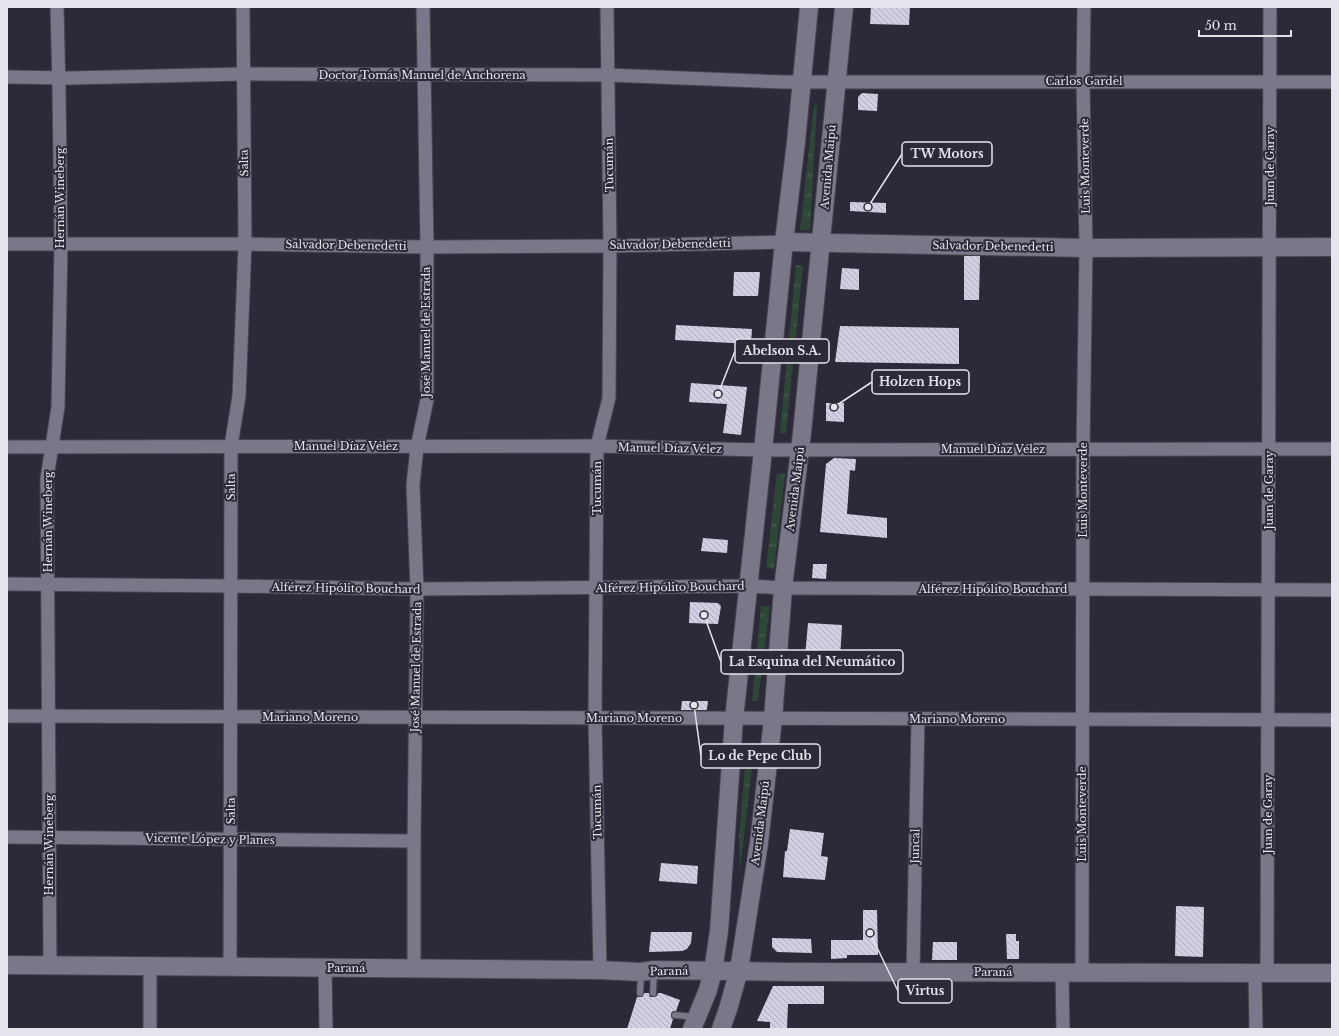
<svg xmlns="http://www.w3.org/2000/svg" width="1339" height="1036" font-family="'Libre Baskerville',serif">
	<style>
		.grass { fill: url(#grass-tufts) }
		.building { fill: url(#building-back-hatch) }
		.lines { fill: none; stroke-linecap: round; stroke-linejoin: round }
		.lane-casing { stroke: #464550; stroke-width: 8 }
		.street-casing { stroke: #464550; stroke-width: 15 }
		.secondary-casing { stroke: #464550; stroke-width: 20 }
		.lane { stroke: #797788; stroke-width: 6 }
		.street { stroke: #797788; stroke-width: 13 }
		.secondary { stroke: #797788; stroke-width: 18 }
		.labels { text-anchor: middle; stroke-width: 4; stroke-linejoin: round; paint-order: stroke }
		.street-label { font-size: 11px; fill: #e4e4ed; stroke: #2c2a38 }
		.leader { fill: none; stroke: #e4e4ed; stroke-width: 1.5 }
		.callout-dot { fill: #e4e4ed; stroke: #2c2a38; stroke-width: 1.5 }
		.callout { fill: #2c2a38; stroke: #e4e4ed; stroke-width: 1.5 }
		.callout-label { font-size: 12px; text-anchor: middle; font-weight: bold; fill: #e4e4ed }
	</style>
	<defs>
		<pattern id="grass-tufts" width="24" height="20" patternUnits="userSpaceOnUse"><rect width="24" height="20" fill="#2e4638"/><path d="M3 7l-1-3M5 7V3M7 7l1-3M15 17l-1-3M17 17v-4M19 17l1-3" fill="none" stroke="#4c6155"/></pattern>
		<pattern id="building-back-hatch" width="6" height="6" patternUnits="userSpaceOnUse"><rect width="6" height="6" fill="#d1cfe2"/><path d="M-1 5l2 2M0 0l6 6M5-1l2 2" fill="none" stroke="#aeacbb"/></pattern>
	</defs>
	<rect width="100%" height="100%" fill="#2c2a38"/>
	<g class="grass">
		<polygon points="814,105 817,105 810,230 800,230"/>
		<polygon points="796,265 803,266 786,433 780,433"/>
		<polygon points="777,474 785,474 774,569 766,567"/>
		<polygon points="761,606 770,606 758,701 752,701"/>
		<polygon points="755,742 740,871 739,837 747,743"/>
	</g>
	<g class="building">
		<polygon points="871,7 910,7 909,25 870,24"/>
		<polygon points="862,93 878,94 877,111 858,110 858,97"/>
		<polygon points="850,202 886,203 886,213 850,211"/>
		<polygon points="964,256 980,256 979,300 964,300"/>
		<polygon points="842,268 859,269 859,290 840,289"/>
		<polygon points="734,272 760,272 758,296 733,296"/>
		<polygon points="676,325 752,329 751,344 675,340"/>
		<polygon points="840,326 959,328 959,364 835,362"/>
		<polygon points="691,383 747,387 741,435 723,433 727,404 689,402"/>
		<polygon points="826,403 844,403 844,422 826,421"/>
		<polygon points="834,458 856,459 855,471 850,470 847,514 887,518 887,538 820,532 826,464"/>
		<polygon points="703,538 728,540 727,553 701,551"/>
		<polygon points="813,564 827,564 826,579 812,578"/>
		<polygon points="690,602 718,603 721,606 718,624 689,623"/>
		<polygon points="808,623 842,625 840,659 805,657"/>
		<polygon points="682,701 708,701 707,709 706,710 681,710"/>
		<polygon points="790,829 824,833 821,856 828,857 825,880 783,877 785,851 787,851"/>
		<polygon points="661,863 698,866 697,884 659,881"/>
		<polygon points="1176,906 1204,907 1203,957 1175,956"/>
		<polygon points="863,910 877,910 878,955 847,955 847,958 831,959 831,940 863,940"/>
		<polygon points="651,932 692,932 691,943 687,949 682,951 649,952"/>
		<polygon points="1006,934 1016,934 1016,941 1019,941 1019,959 1007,959"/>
		<polygon points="772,938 811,939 812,953 777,952 772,947"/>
		<polygon points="933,942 957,942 957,960 932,960"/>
		<polygon points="773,986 824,986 824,1004 788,1004 787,1029 770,1029 770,1022 757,1021"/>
		<polygon points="644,993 649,993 650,997 653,997 657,996 658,993 661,993 680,1000 676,1011 673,1011 671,1014 671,1017 673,1019 670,1029 627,1029 637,997 642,997"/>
	</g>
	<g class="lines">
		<defs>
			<g id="lane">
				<polyline points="640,993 641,973"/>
				<polyline points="653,993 654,972"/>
				<polyline points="675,1015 695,1017"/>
			</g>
			<g id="street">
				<polyline points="7,77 71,78 243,74 608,75 783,82 1332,82"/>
				<polyline points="7,244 245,244 427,247 610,246 784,242"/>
				<polyline points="7,447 597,446 763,450 1332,449"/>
				<polyline points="7,584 231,586 417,589 749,586 783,588 1332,590"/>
				<polyline points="7,716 1332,720"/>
				<polyline points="7,837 414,841"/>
				<polyline points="50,965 47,478 58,407 61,244 59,88 57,7"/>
				<polyline points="150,966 150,1029"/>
				<polyline points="230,967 231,446 239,396 245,244 243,7"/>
				<polyline points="325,968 326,1029"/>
				<polyline points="414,968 414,841 417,589 413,485 417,447 427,400 427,247 423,7"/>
				<polyline points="600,970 595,718 597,446 609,398 610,246 607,7"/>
				<polyline points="913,972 918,719"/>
				<polyline points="1062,973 1063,1029"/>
				<polyline points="1082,973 1083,449 1086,248 1083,81 1084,7"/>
				<polyline points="1255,973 1256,1029"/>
				<polyline points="1267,973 1270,7"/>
			</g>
			<g id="secondary">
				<polyline points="784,242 1086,248 1332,247"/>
				<polyline points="7,965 600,970 641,972 654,970 792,972 1332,973"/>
				<polyline points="692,1029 708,990 713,971 719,931 734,719 763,450 784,242 796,142 809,7"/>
				<polyline points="721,1029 728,1009 739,970 759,843 773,719 783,588 802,433 844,7"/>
			</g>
		</defs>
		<use href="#lane" class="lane-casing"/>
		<use href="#street" class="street-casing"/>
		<use href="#secondary" class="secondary-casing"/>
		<use href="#lane" class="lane"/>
		<use href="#street" class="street"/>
		<use href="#secondary" class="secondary"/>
	</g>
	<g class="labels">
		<g class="street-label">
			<text x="422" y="79">Doctor Tomás Manuel de Anchorena</text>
			<text x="1084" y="85">Carlos Gardel</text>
			<text transform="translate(244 163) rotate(-91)" y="4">Salta</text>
			<text transform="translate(609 165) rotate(-91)" y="4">Tucumán</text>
			<text transform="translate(1085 166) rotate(-91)" y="4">Luis Monteverde</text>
			<text transform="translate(1270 166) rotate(-90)" y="4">Juan de Garay</text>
			<text transform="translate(828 167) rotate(-85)" y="4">Avenida Maipú</text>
			<text transform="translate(60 198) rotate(-90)" y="4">Hernán Wineberg</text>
			<text transform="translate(670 244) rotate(-1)" y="4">Salvador Debenedetti</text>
			<text transform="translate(346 245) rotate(1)" y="4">Salvador Debenedetti</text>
			<text transform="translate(993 246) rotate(1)" y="4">Salvador Debenedetti</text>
			<text transform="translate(426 332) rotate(-90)" y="4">José Manuel de Estrada</text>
			<text x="346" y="450">Manuel Díaz Vélez</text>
			<text transform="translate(670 448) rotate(1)" y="4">Manuel Díaz Vélez</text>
			<text x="993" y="453">Manuel Díaz Vélez</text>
			<text transform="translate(231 487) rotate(-90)" y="4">Salta</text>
			<text transform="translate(597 488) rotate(-90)" y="4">Tucumán</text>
			<text transform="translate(795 489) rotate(-83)" y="4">Avenida Maipú</text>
			<text transform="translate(1083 490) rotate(-90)" y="4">Luis Monteverde</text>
			<text transform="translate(1269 490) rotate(-90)" y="4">Juan de Garay</text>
			<text transform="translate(48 522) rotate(-90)" y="4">Hernán Wineberg</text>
			<text transform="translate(670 587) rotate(-1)" y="4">Alférez Hipólito Bouchard</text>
			<text transform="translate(346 588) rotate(1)" y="4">Alférez Hipólito Bouchard</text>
			<text x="993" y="593">Alférez Hipólito Bouchard</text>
			<text transform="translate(416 667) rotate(-89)" y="4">José Manuel de Estrada</text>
			<text x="310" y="721">Mariano Moreno</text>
			<text x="634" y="722">Mariano Moreno</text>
			<text x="957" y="723">Mariano Moreno</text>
			<text transform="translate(231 811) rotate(-90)" y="4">Salta</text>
			<text transform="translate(597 812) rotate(-91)" y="4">Tucumán</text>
			<text transform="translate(1082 814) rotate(-90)" y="4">Luis Monteverde</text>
			<text transform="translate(1268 814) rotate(-90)" y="4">Juan de Garay</text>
			<text transform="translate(760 823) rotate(-83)" y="4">Avenida Maipú</text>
			<text transform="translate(210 839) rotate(1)" y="4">Vicente López y Planes</text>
			<text transform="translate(49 845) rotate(-90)" y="4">Hernán Wineberg</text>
			<text transform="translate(915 846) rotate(-89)" y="4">Juncal</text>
			<text x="346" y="972">Paraná</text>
			<text transform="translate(669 971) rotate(-1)" y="4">Paraná</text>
			<text x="993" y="976">Paraná</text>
		</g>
	</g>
	<path class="leader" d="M868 207L902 154M718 394L735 351M834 407L872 382M704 615L721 662M694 705L701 756M870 933L898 991"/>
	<g class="callout-dot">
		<circle cx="868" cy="207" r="4"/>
		<circle cx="718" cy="394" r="4"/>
		<circle cx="834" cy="407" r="4"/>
		<circle cx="704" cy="615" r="4"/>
		<circle cx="694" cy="705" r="4"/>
		<circle cx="870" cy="933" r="4"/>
	</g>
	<g class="callout">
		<rect x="902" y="142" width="90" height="24" rx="4"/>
		<rect x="735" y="339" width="94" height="24" rx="4"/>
		<rect x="872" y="370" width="97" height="24" rx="4"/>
		<rect x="721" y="650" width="182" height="24" rx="4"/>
		<rect x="701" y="744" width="119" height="24" rx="4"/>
		<rect x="898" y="979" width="54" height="24" rx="4"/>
	</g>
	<g class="callout-label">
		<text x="947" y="158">TW Motors</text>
		<text x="782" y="355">Abelson S.A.</text>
		<text x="920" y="386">Holzen Hops</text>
		<text x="812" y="666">La Esquina del Neumático</text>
		<text x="760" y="760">Lo de Pepe Club</text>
		<text x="925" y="995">Virtus</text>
	</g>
	<rect width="1339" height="1036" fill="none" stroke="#e4e4ed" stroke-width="16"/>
	<path d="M1199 30v6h92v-6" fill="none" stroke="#e4e4ed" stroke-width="2"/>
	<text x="1205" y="30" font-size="12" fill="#e4e4ed" stroke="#2c2a38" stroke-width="3" paint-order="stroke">50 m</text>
</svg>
